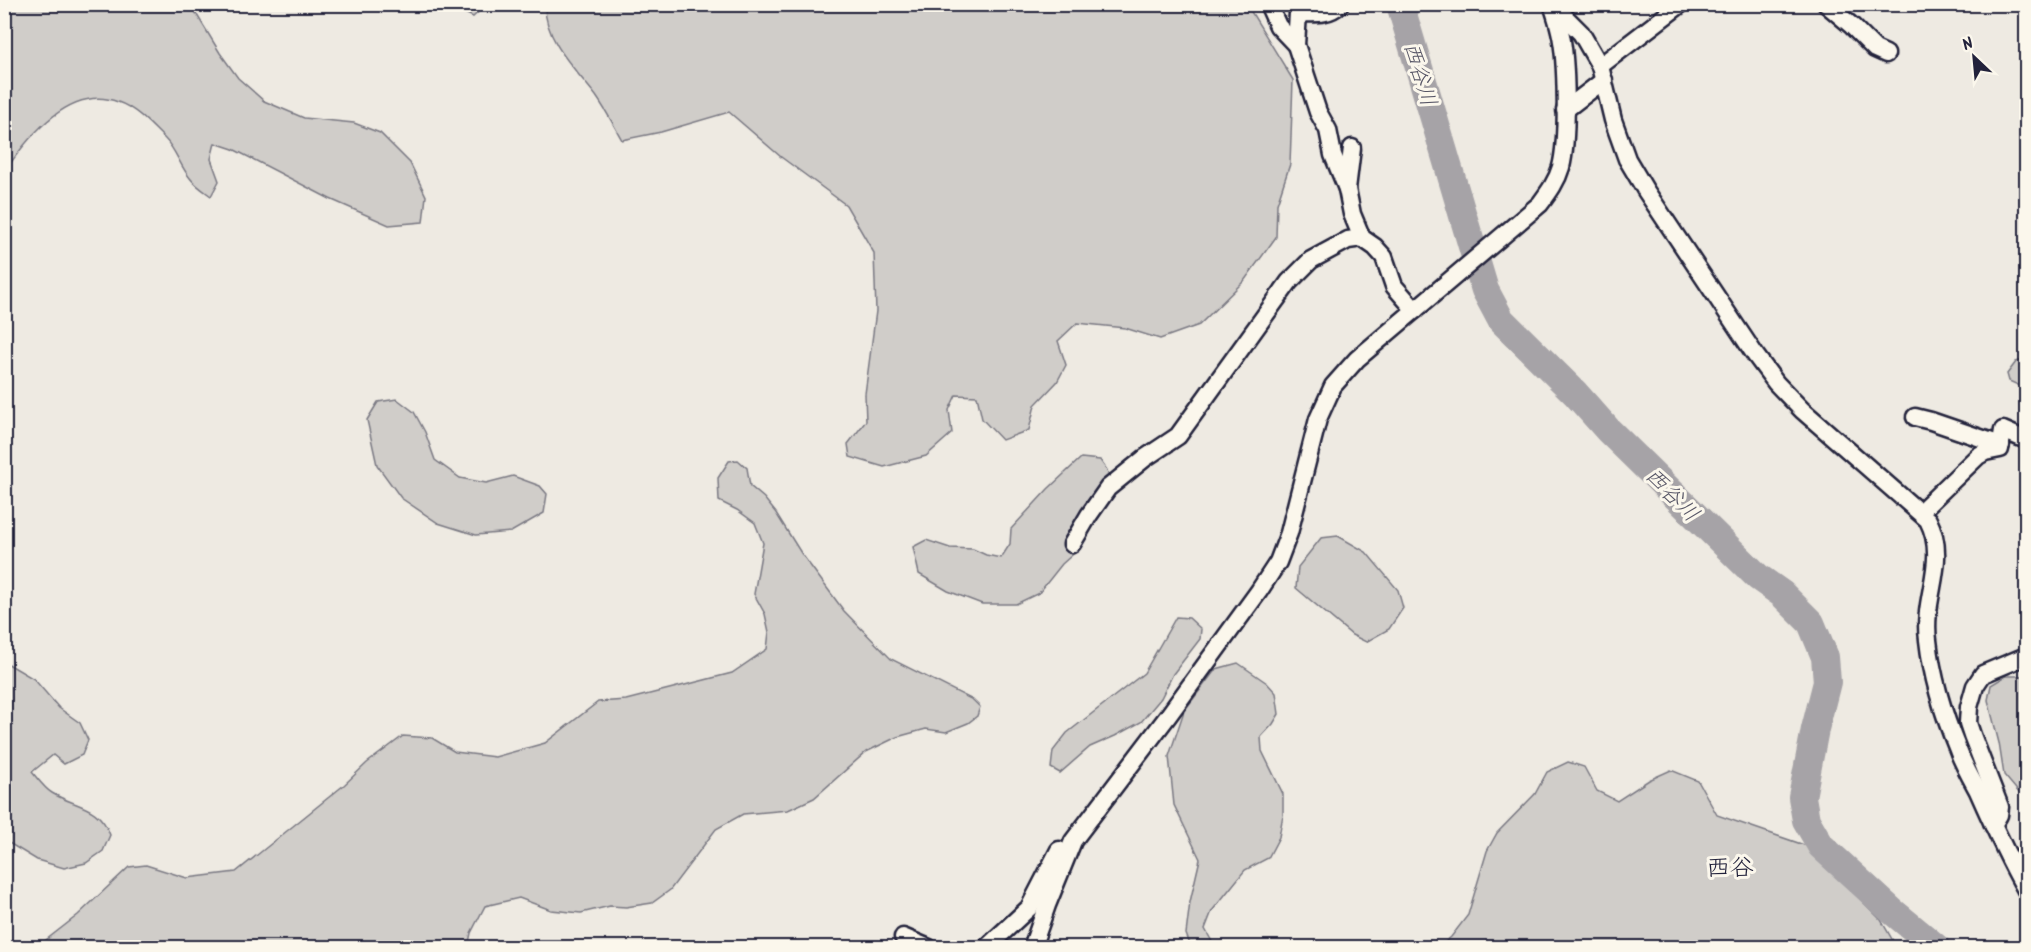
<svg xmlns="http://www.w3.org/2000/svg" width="2031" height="952" font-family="Kalam,'Klee One',sans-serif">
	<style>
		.green { fill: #d0cdc9; stroke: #797882; stroke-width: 1.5 }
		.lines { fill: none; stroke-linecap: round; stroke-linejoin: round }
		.river { stroke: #a6a3a7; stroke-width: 28 }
		.minor-casing { stroke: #22223b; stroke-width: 21 }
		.minor { stroke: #fbf7ec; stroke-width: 16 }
		.labels { text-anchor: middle; stroke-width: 6; stroke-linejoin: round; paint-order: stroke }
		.water-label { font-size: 22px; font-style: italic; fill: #575666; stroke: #fbf7ec }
		.quarter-label { font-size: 24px; fill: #22223b; stroke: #fbf7ec }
	</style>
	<rect width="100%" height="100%" fill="#eeeae2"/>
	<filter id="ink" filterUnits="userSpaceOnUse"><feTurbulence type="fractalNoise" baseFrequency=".0167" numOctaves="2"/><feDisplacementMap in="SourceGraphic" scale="12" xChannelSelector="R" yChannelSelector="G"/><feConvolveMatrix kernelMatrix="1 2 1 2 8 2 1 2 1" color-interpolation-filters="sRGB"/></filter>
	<g filter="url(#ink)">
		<g class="green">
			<path d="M5,4L191,5L220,53L238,78L264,101L304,118L354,123L380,133L410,163L426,196L423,222L389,225L330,199L233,149L215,143L211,159L219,181L211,196C204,191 195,185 190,178C180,166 176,150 165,139C152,126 136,108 118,102C71,84 28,137 5,171Z"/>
			<polygon points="449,5 449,4 486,5 473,17"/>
			<path d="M545,5H1247L1293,80L1290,164L1277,204L1276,237L1244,281L1199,325L1160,339L1125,328L1077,323L1058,341L1066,365L1057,382L1035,405L1029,430L1002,440L982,419L977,396L956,395L949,410L952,433L926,456L884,467L850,457L848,444L866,421L865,394L876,311L874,253L846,205L781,157L729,112L661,132L622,140C614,126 606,110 596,96C576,70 544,40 545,5Z"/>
			<polygon points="2026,359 2026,385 2018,385 2009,381 2007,374 2016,362"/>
			<polygon points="397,399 414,412 425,432 435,460 460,478 486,483 513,476 540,486 547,494 544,513 511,532 476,535 438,523 401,498 377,465 367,420 378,402"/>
			<polygon points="1081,458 1100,460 1107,470 1110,481 1081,547 1062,564 1039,593 1016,604 982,604 948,591 919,574 913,547 926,540 950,548 973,549 986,555 1001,558 1010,544 1011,529 1048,489"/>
			<polygon points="738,460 747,468 750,486 764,498 776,513 801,553 844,611 891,659 973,700 980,707 977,716 968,723 946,732 926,729 897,737 866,752 814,798 788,810 743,814 716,829 670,890 652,903 626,907 610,906 581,913 551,910 519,898 485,906 471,933 468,947 37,947 78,915 129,867 146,865 187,878 236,872 344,785 367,763 403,736 432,738 455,752 495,757 545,743 598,702 626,700 732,673 767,649 769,632 765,614 754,594 763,543 755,523 737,510 719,501 718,478 729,461"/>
			<polygon points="1338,536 1366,552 1398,590 1403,608 1389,629 1366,642 1352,635 1296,588 1298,567 1321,538"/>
			<polygon points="1176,617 1189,618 1201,629 1200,639 1173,674 1161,698 1141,722 1115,736 1090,747 1060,773 1051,768 1053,751 1067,733 1144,673"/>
			<path d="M5,662L34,679L59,708L80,723L88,740L82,755L64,764L53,755L32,772C38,779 44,788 52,793C75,807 100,805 110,835L103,851L86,863L64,868L37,860L9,843H5Z"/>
			<polygon points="1238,663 1267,683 1276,693 1279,714 1273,724 1261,737 1262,751 1283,794 1283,815 1279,837 1268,858 1245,870 1212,911 1205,929 1215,947 1191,947 1186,934 1190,902 1200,859 1174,805 1169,756 1184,711 1216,669"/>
			<polygon points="2026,673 2026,801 2004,775 1999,743 1988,700 1991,685 2006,676 2023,676"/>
			<polygon points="1568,762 1584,767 1597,791 1617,801 1649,780 1671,770 1698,781 1717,815 1807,846 1881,920 1893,941 1889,947 1439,947 1451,937 1468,915 1487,851 1497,833 1535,794 1547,772"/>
		</g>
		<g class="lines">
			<polyline class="river" points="1400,4 1485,290 1501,320 1575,393 1608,430 1758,577 1782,594 1811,623 1825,657 1827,682 1815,729 1802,797 1806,820 1821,846 1892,911 1937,948"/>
			<defs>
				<g id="minor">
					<path d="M1340,4C1328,16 1313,13 1298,13L1296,45L1318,112L1328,130L1333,155L1347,189L1352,214L1362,238L1375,247L1384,257L1394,286L1415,310"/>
					<polyline points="1826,4 1852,26 1875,49 1886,54"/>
					<path d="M1553,5L1581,33L1600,66L1613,120L1627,159L1646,191L1756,356L1776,383L1802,410L1928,520C1949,561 1922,596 1928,640C1932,677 1944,716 1958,750C1963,764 1971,778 1978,791C1993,825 2008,858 2026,890"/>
					<polyline points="1269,6 1278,26 1296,45"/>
					<polyline points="1600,66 1681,4"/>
					<polyline points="1565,110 1604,80"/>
					<polyline points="1347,189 1352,148"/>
					<polyline points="1915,417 1931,421 2001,445"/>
					<polyline points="1920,512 1978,456 1985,452 2000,449 2003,430 2026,440"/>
					<polyline points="1072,544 1089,515 1108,488 1145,458 1178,436 1289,282 1311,260 1348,240 1362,238"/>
					<polyline points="1993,825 1999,815 2000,807 1972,735 1968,723 1969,707 1975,686 1983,674 2026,656"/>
					<polyline points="903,937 929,948"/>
					<polyline points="986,948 1029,908 1059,850"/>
					<path d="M1032,948L1047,905L1073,841L1168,716L1259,591L1278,562L1289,533L1318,419L1333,386L1357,359L1540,204C1549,192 1557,181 1561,167C1568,140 1567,59 1560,31C1558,22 1555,13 1552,4"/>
				</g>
			</defs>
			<use href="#minor" class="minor-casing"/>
			<use href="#minor" class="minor"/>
		</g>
	</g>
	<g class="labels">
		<g class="water-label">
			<text transform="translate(1421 74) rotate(73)" y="8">西谷川</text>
			<text transform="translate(1673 494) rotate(45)" y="8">西谷川</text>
		</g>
		<g class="quarter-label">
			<text x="1730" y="875">西谷</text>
		</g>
	</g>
	<rect width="2031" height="952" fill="none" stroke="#fbf7ec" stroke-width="24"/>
	<rect x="12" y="12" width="2007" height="928" fill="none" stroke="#22223b" stroke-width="2" filter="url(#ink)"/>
	<g transform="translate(1974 57) rotate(334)" stroke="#fbf7ec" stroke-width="4.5" paint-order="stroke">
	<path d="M0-4.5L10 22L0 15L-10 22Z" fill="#22223b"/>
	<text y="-9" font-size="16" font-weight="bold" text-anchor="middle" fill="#22223b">N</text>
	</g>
</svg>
